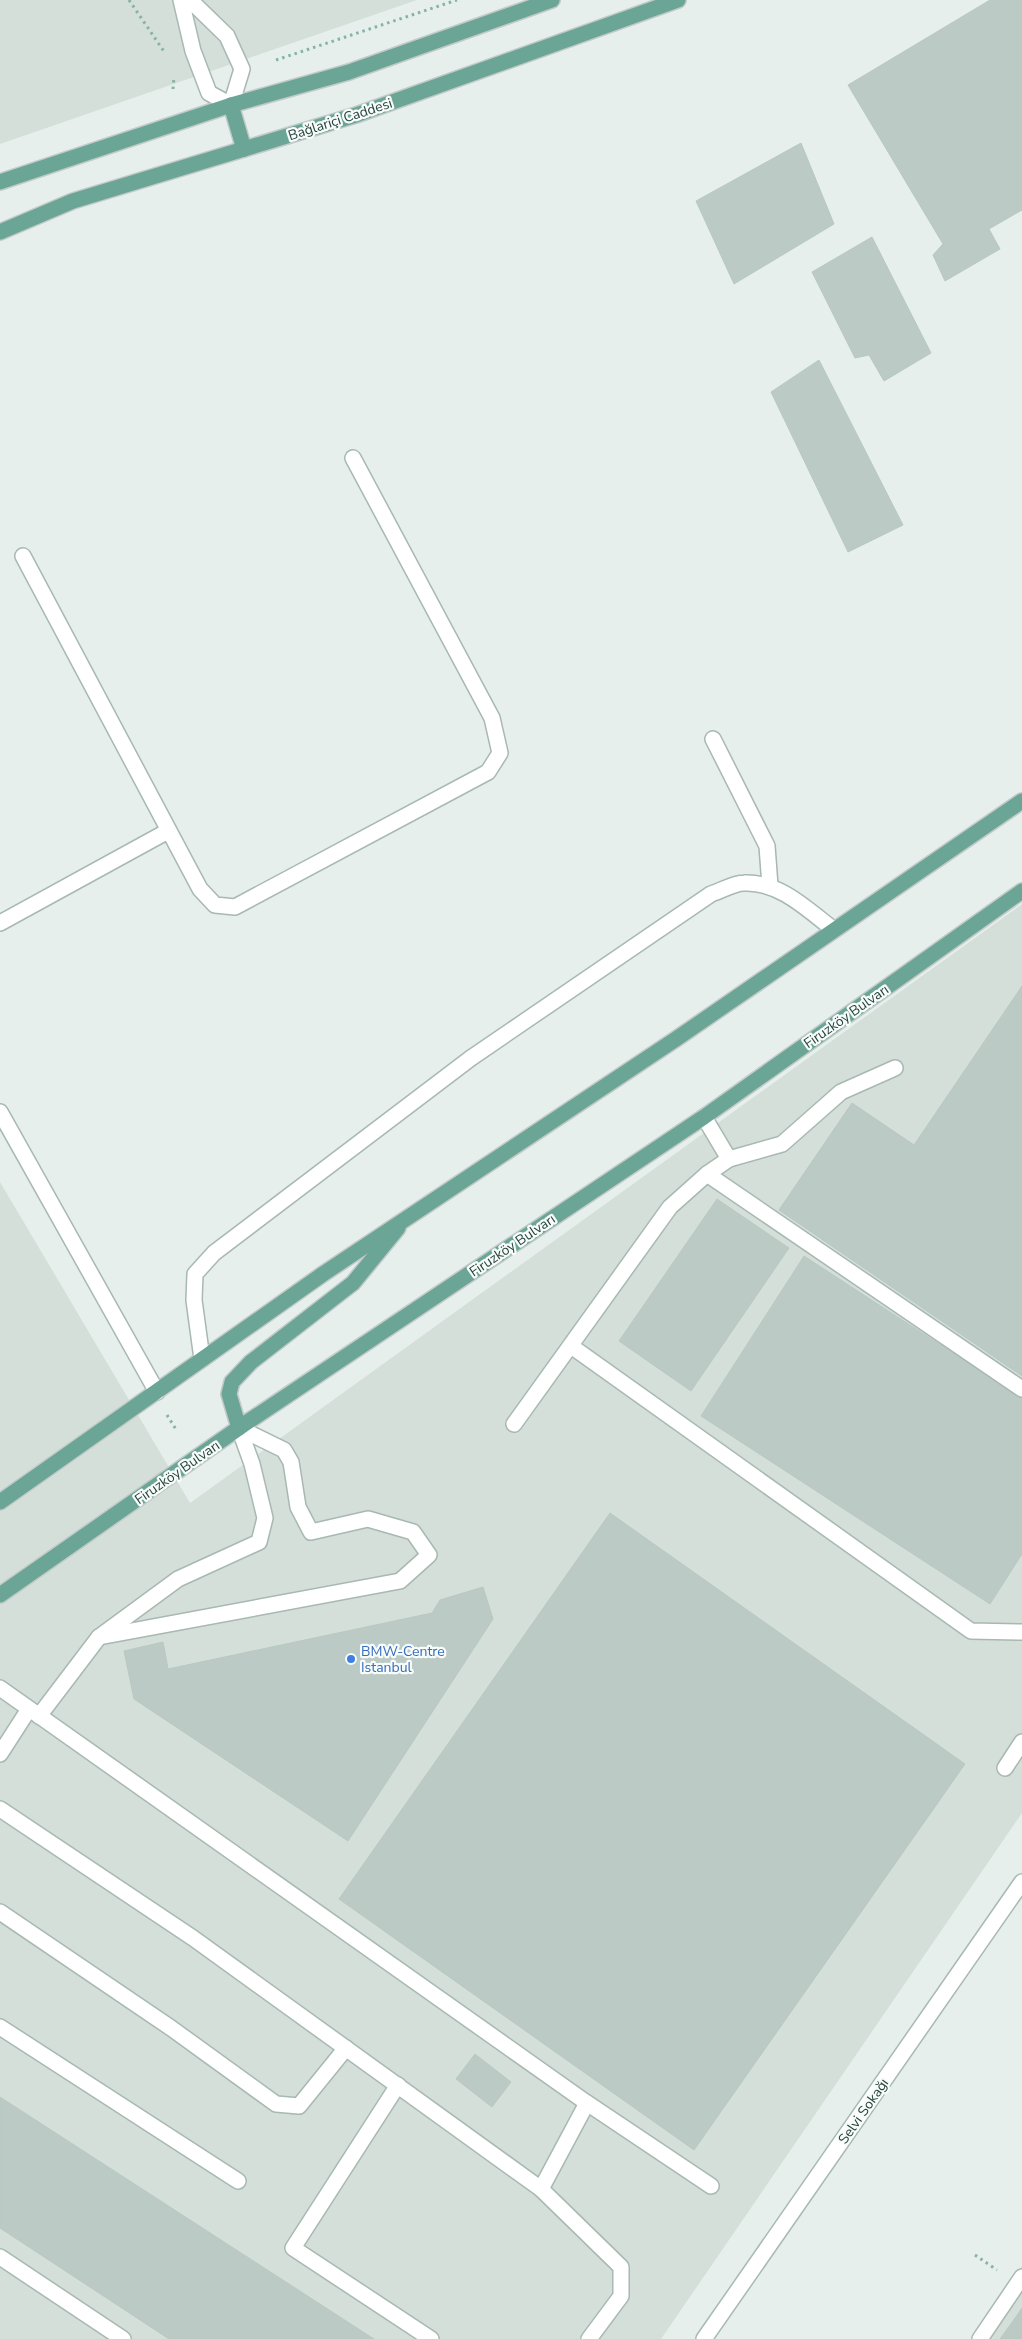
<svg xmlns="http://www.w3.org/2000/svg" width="1022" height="2339" font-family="'Nunito Sans',sans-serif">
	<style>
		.built { fill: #d4dfda }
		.building { fill: #bbcac4; stroke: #b8c9c2 }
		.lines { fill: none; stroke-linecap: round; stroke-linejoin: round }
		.minor-casing { stroke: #a8b8b2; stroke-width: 18 }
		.major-casing { stroke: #c2cac8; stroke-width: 18 }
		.path { stroke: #86b3a5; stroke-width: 3; stroke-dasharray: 2.5 4; stroke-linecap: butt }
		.minor { stroke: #fff; stroke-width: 15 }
		.major { stroke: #6aa596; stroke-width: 15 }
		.shop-dot { fill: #3f7fe0; stroke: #f7fbf9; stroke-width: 2 }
		.labels { text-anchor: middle; stroke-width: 4.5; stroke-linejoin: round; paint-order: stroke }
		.street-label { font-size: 14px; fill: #24423a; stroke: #f7fbf9 }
		.shop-label { font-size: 14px; fill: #366cbe; stroke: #f7fbf9; text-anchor: start }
	</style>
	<rect width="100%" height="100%" fill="#e6efeb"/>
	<g class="built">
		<polygon points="0,0 417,0 0,144"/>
		<polygon points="1022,904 1022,1813 661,2339 0,2339 0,1182 190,1503"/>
		<polygon points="1022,2266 1022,2339 971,2339"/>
	</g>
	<g class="building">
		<polygon points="990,0 1022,0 1022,210 989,229 1000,249 945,281 933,255 943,244 848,85"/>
		<polygon points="801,143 834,224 734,284 696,201"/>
		<polygon points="872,237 931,353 884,381 869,355 855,358 812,272"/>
		<polygon points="819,360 903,525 848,552 771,392"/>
		<polygon points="1022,986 1022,1376 779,1210 852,1103 914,1145"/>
		<polygon points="717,1199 789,1248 691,1391 619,1341"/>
		<polygon points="804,1256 1022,1398 1022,1554 990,1604 701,1416"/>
		<polygon points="610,1513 965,1764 694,2150 339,1899"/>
		<polygon points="483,1587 493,1619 348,1841 134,1699 124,1651 163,1642 168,1669 432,1613 440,1600"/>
		<polygon points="475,2054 511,2082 492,2107 456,2079"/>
		<polygon points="0,2097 374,2339 169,2339 0,2228"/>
		<polygon points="1022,2308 1022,2339 1000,2339 1018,2314"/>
	</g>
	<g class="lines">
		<defs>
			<g id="minor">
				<polyline points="181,0 193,51 209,93 231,105 242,69 227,36 190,0"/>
				<polyline points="23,556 200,889 215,905 235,907 488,772 500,753 492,718 353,458"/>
				<polyline points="713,739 767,846 770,886"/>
				<polyline points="0,923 168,831"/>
				<polyline points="0,1112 157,1392"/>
				<polyline points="729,1159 782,1144 841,1092 895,1068"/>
				<polyline points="707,1174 1022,1389"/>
				<polyline points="571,1346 971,1631 1022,1632"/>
				<path d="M202,1359L194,1300L195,1274L214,1253L471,1058L711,894C721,891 734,883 744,883C779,881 808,910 834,930"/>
				<polyline points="514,1424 670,1207 707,1174 729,1159 704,1117"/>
				<polyline points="99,1637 400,1581 429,1555 413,1532 368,1519 311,1532 298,1507 291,1462 284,1450 239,1428"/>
				<polyline points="0,1688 587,2103 711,2186"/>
				<polyline points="39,1716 99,1637 178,1579 259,1542 265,1518 252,1464 239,1428"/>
				<polyline points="0,1754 29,1709"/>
				<polyline points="1005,1768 1022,1742"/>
				<polyline points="0,1809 193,1938 541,2189"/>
				<polyline points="0,1912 171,2028 276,2104 299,2106 346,2048"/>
				<polyline points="0,2027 238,2181"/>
				<polyline points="398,2085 293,2248 431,2339"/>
				<polyline points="587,2103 541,2189 621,2267 621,2296 589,2339"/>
				<polyline points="0,2257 123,2339"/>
				<polyline points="704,2339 1022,1882"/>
				<polyline points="980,2339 1022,2277"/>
			</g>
			<g id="major">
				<polyline points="231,105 244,149"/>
				<polyline points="0,182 231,105 349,72 552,0"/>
				<polyline points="0,232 73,201 356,115 678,0"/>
				<polyline points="239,1428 229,1394 232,1382 251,1362 353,1283 398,1228"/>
				<polyline points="0,1502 323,1274 676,1039 1022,801"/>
				<polyline points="0,1595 246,1423 704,1117 1022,891"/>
			</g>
		</defs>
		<use href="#minor" class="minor-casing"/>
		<use href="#major" class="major-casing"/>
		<g class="path">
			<polyline points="129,0 165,53"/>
			<polyline points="276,60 457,0"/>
			<polyline points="173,89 174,77"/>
			<polyline points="167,1415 177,1431"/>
			<polyline points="975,2255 997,2270"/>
		</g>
		<use href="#minor" class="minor"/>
		<use href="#major" class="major"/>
	</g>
	<circle class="shop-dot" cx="351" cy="1659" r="5"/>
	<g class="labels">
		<g class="street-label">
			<text transform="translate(340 119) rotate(-18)" y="5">Bağlariçi Caddesi</text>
			<text transform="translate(846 1016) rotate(-35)" y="5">Firuzköy Bulvarı</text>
			<text transform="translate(512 1245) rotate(-34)" y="5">Firuzköy Bulvarı</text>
			<text transform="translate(177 1472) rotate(-35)" y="5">Firuzköy Bulvarı</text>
			<text transform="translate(863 2111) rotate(-55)" y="5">Selvi Sokağı</text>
		</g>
		<g class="shop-label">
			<text x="361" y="1656">BMW-Centre<tspan x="361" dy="16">Istanbul</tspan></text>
		</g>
	</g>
</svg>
